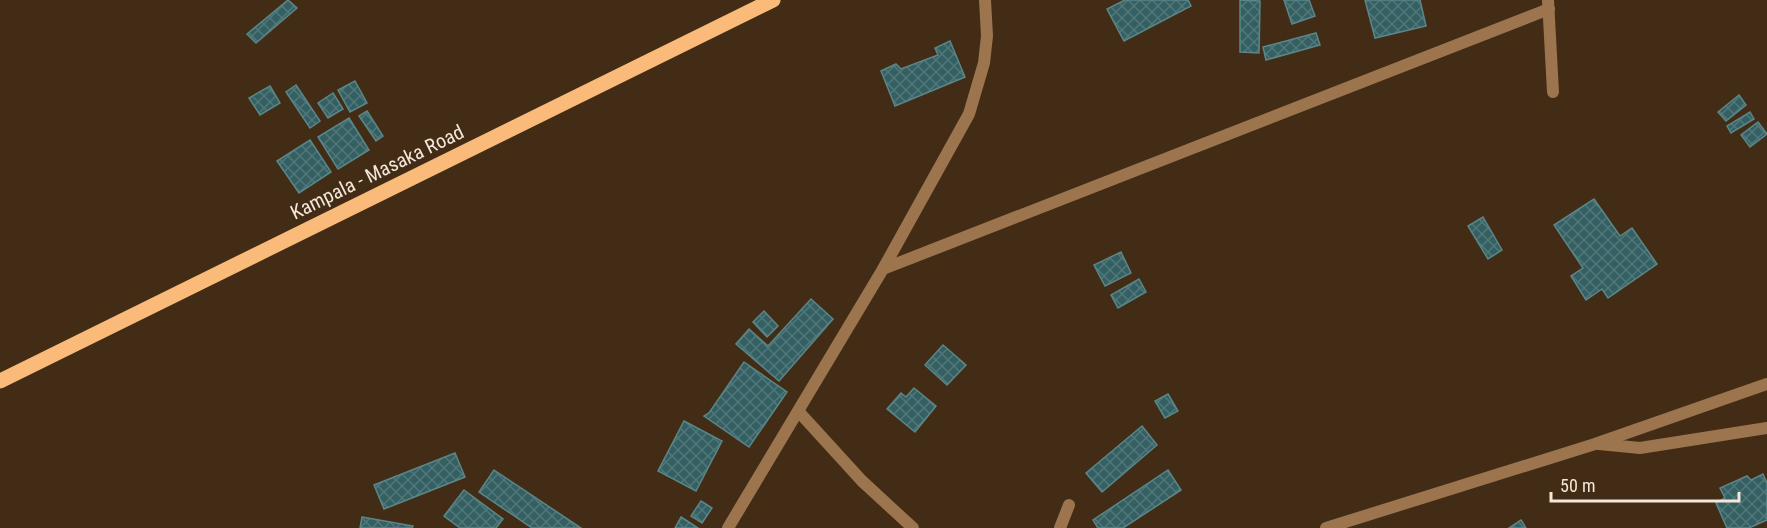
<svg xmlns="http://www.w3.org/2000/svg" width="1767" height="528" font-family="'Roboto Condensed',sans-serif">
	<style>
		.building { fill: url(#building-cross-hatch); stroke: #5a8789; stroke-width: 1.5 }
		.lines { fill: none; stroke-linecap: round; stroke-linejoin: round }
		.minor { stroke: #9c754e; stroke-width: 12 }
		.primary { stroke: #fabb7a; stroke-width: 15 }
		.labels { text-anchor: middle; stroke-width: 4.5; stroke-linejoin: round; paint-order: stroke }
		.street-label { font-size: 20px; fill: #f4e6d8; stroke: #432c15 }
	</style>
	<defs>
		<pattern id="building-cross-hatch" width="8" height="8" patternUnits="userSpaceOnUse" patternTransform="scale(1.5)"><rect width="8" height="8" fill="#346063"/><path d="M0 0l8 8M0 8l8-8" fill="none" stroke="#527779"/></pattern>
	</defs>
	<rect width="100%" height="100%" fill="#432c15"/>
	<g class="building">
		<polygon points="288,0 297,8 256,43 247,34"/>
		<polygon points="1125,0 1188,0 1191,6 1124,41 1107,9"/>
		<polygon points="1240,0 1260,1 1259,53 1240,52"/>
		<polygon points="1284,0 1309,0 1315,16 1292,24"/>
		<polygon points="1365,0 1420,0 1426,26 1375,38"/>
		<polygon points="1316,33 1320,45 1266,60 1263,47"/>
		<polygon points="950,41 965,77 895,106 881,71 896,64 901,69 938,55 935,48"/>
		<polygon points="355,81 367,103 350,112 338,90"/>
		<polygon points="296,85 320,121 310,128 286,92"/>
		<polygon points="270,86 280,103 260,115 249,98"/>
		<polygon points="333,93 343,109 328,118 318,103"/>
		<polygon points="1739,95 1746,105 1726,121 1718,112"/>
		<polygon points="367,111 383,136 376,141 359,116"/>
		<polygon points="1750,112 1754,119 1731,133 1727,126"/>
		<polygon points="349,118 369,150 338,169 318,137"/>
		<polygon points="1758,122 1767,134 1750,147 1741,135"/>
		<polygon points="310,140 331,172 299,193 277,161"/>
		<polygon points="1594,199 1620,236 1632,228 1657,264 1608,298 1602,289 1586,300 1571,276 1583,268 1554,225"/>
		<polygon points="1483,217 1502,250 1488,259 1468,226"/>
		<polygon points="1121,252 1131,273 1105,286 1094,265"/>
		<polygon points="1139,279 1146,292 1118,308 1111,295"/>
		<polygon points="811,299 833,319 779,381 736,344 749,329 768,346"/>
		<polygon points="764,311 778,326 767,337 753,322"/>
		<polygon points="943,345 966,365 947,385 925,365"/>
		<polygon points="744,362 787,392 749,447 704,416 709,413"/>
		<polygon points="914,388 936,406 915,432 887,409 901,393 906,397"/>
		<polygon points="1168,394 1178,411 1165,418 1155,401"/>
		<polygon points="684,421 722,441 696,491 658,471"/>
		<polygon points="1142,426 1157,445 1102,492 1086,473"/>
		<polygon points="455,453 465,477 384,509 374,485"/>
		<polygon points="494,470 581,528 532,528 479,492"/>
		<polygon points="1168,470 1181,490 1123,528 1098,528 1093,520"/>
		<polygon points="1763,474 1767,483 1767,520 1749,528 1727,528 1716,503 1725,498 1720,488 1747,476 1751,480"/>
		<polygon points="464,490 503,519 496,528 460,528 444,516"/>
		<polygon points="701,501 712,508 702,523 691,516"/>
		<polygon points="362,517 413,526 412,528 360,528"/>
		<polygon points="681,517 698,528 675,528"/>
		<polygon points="1521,520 1526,528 1509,528"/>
	</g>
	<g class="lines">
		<g class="minor">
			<polyline points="1548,0 1553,92"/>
			<polyline points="883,269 1549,9"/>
			<polyline points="799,412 862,481 913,528"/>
			<polyline points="1599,444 1640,448 1767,428"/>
			<polyline points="728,528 883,269 969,114 984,63 987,36 985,0"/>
			<polyline points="1060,528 1069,505"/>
			<polyline points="1326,528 1595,444 1767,384"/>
		</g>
		<polyline class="primary" points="0,381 773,0"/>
	</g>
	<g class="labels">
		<g class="street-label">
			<text transform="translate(377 172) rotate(-26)" y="7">Kampala - Masaka Road</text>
		</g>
	</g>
	<path d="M1551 492v9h188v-9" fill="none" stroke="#f4e6d8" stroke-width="3"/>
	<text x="1560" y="492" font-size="18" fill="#f4e6d8" stroke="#432c15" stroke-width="4.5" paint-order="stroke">50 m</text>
</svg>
